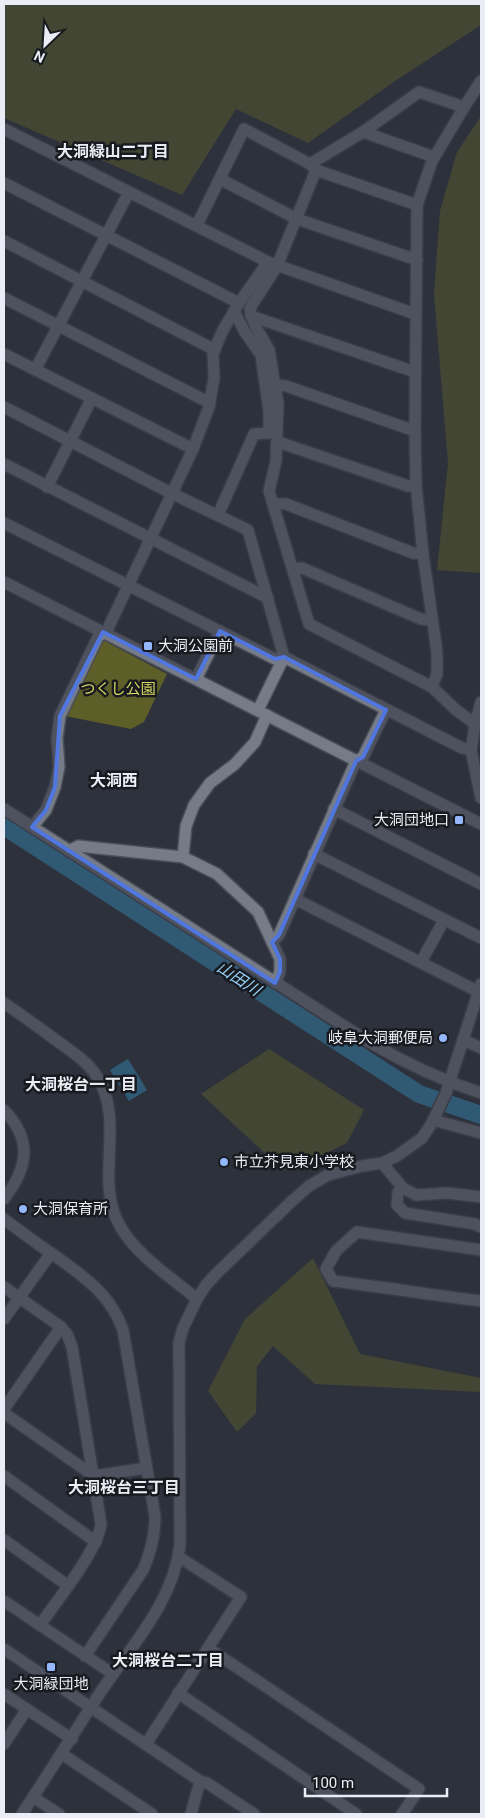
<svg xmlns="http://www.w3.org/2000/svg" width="485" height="1818" font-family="Roboto,'Noto Sans JP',sans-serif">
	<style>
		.green { fill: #5e5f28 }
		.water { fill: #3489b8 }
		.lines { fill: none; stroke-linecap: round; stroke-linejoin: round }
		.river { stroke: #3489b8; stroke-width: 18 }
		.minor-casing { stroke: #494d56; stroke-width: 14 }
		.minor { stroke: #767b88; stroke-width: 11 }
		.marked { fill: none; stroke: #5076df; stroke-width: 4; stroke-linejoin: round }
		.poi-dot { fill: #94b7fd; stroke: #181a1f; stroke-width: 2 }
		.labels { text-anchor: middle; stroke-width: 5; stroke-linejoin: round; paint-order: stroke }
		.poi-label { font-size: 15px; fill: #eaedf5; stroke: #181a1f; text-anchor: start }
		.park-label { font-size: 15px; fill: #d4d764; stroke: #181a1f }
		.neighbourhood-label { font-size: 16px; font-weight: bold; fill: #eaedf5; stroke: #181a1f }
		.water-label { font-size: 16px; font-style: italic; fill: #95d3f9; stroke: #181a1f }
	</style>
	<rect width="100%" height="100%" fill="#2e323d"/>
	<g class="green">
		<polygon points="4,4 481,4 481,25 392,83 308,143 236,109 182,195 4,118"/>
		<polygon points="481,116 481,573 437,570 448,463 434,294 440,211 457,152"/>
		<polygon points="101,639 167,674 144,722 131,729 65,716"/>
		<polygon points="269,1049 364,1110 347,1143 322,1155 304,1170 283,1170 201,1094"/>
		<polygon points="313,1258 360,1354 481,1378 481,1392 315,1384 273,1346 257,1366 256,1413 237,1432 208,1391 245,1319"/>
	</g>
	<polygon class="water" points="128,1059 147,1090 129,1101 110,1070"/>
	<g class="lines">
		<polyline class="river" points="4,826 419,1094 481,1115"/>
		<defs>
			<g id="minor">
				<polyline points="4,129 268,262 415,314"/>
				<polyline points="363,132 419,92 464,107"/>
				<polyline points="310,164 363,132 434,157"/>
				<polyline points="316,170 277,266 250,308 251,316 257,329 269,350 278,403 276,461 269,491 309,624 432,687 455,709 475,724"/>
				<polyline points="220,179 297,219 417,260"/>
				<polyline points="4,183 239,303"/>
				<polyline points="197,225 244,129 310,164 316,170 417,205"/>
				<polyline points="4,241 215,350"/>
				<polyline points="4,298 210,403"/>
				<polyline points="251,316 415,372"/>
				<polyline points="4,354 193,449"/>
				<polyline points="35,370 129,192"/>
				<polyline points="276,385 286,386 415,431"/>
				<polyline points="4,407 171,493 248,530 284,657 258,710"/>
				<polyline points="277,443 281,443 408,486 416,485"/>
				<polyline points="4,464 268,598"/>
				<polyline points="47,487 92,398"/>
				<polyline points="274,504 286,504 413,553 423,554"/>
				<polyline points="218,515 254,434 269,433 269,411 261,355 245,332 234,311"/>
				<polyline points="4,523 275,659 284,657 462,748 471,750"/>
				<polyline points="294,569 302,568 421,619 432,620"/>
				<polyline points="4,582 481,824"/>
				<polyline points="196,679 220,631"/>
				<polyline points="432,687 437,674 437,652 423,554 416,485 415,431 417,205 432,161 466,104 481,81"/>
				<polyline points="481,702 475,724 471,750 481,798"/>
				<path d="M4,809L369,1042C405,1063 441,1080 481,1093"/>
				<polyline points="334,809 481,884"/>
				<polyline points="32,827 46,810 55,787 59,767 57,738 60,716 98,637 108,629 110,624 193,449 209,407 214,378 213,353 223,330 239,303 268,262"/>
				<polyline points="69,851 78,846 183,857 217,874 258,912 280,959 280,972 275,983"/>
				<polyline points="314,854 481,938"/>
				<polyline points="183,857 186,826 194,805 210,783 235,764 255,742 267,715"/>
				<polyline points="295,899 479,992"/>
				<polyline points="272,942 279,935 356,761 363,757 386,710"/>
				<polyline points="421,962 444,920"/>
				<path d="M4,1003C20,1014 37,1026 53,1038C68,1049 86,1060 96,1075C127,1122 93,1179 120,1226C136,1255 172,1278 197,1299"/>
				<polyline points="463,1040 481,1048"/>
				<path d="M4,1110C33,1140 28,1168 4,1199"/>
				<polyline points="433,1120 481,1133"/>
				<polyline points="382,1163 403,1188 416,1195 447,1193 481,1197"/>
				<polyline points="403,1188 398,1192 397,1205 405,1213 475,1224 481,1227"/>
				<path d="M4,1219C20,1231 37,1244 54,1255C84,1277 110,1293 123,1330L155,1516C155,1536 151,1552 143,1570L85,1656"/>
				<path d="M481,1250L357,1232L336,1251L326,1269L333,1281C383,1287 432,1295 481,1301"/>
				<path d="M4,1287L61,1327L67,1334L72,1347L101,1524C98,1550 56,1602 40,1625"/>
				<polyline points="4,1319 51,1253"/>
				<polyline points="4,1409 61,1327"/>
				<polyline points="4,1413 94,1476 146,1468"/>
				<polyline points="4,1476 96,1542"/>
				<polyline points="4,1540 67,1585"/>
				<polyline points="179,1557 241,1597 208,1648"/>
				<polyline points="4,1601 113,1674"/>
				<polyline points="4,1649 200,1781 191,1814"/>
				<polyline points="178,1693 356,1814"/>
				<polyline points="4,1694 72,1739"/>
				<polyline points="4,1744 27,1709"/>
				<polyline points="146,1744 208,1648 419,1789 402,1814"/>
				<polyline points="62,1754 152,1814"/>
				<polyline points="200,1781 207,1783 254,1814"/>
				<polyline points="33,1797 59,1814"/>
				<path d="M22,1814C49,1773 75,1731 102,1690C133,1644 173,1602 180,1545L179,1342L183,1328L197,1299L206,1285L217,1273L292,1201L309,1186L328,1175L362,1166L382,1163L397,1156L422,1138L432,1123L446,1093L481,984"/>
			</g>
		</defs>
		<use href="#minor" class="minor-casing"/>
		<use href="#minor" class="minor"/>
	</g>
	<path d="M0 0H485V1818H0ZM220,631L275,659L284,657L386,710L363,757L356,761L279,935L272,942L280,959V972L275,983L32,827L46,810L55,787L60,716L103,632L196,679Z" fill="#2e323d" fill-opacity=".55" fill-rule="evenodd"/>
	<path class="marked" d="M220,631L275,659L284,657L386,710L363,757L356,761L279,935L272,942L280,959V972L275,983L32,827L46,810L55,787L60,716L103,632L196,679Z"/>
	<g class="poi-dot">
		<rect x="143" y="641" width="10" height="10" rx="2.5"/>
		<rect x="454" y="815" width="10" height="10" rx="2.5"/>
		<circle cx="443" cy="1038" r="5"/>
		<circle cx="224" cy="1162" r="5"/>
		<circle cx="23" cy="1209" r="5"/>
		<rect x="46" y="1662" width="10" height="10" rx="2.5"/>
	</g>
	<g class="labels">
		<g class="poi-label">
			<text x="158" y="651">大洞公園前</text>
			<text x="449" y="825" text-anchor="end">大洞団地口</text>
			<text x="433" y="1043" text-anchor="end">岐阜大洞郵便局</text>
			<text x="234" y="1167">市立芥見東小学校</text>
			<text x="33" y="1214">大洞保育所</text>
			<text x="51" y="1689" text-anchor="middle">大洞緑団地</text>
		</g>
		<g class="park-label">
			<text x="118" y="694">つくし公園</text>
		</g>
		<g class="neighbourhood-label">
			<text x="113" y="157">大洞緑山二丁目</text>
			<text x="114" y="786">大洞西</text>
			<text x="81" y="1090">大洞桜台一丁目</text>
			<text x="124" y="1493">大洞桜台三丁目</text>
			<text x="168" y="1666">大洞桜台二丁目</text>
		</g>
		<g class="water-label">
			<text transform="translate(239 978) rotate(33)" y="6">山田川</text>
		</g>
	</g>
	<rect width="485" height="1818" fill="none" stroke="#eaedf5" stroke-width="10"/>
	<g transform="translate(45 45) rotate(205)" stroke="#181a1f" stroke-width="4" paint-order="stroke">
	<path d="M0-4L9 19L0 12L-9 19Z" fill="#eaedf5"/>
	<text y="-8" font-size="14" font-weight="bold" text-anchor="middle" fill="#eaedf5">N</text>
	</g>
	<path d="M305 1788v8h142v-8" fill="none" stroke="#eaedf5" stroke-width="2.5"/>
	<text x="312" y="1788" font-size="15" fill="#eaedf5" stroke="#181a1f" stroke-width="4" paint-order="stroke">100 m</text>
</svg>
